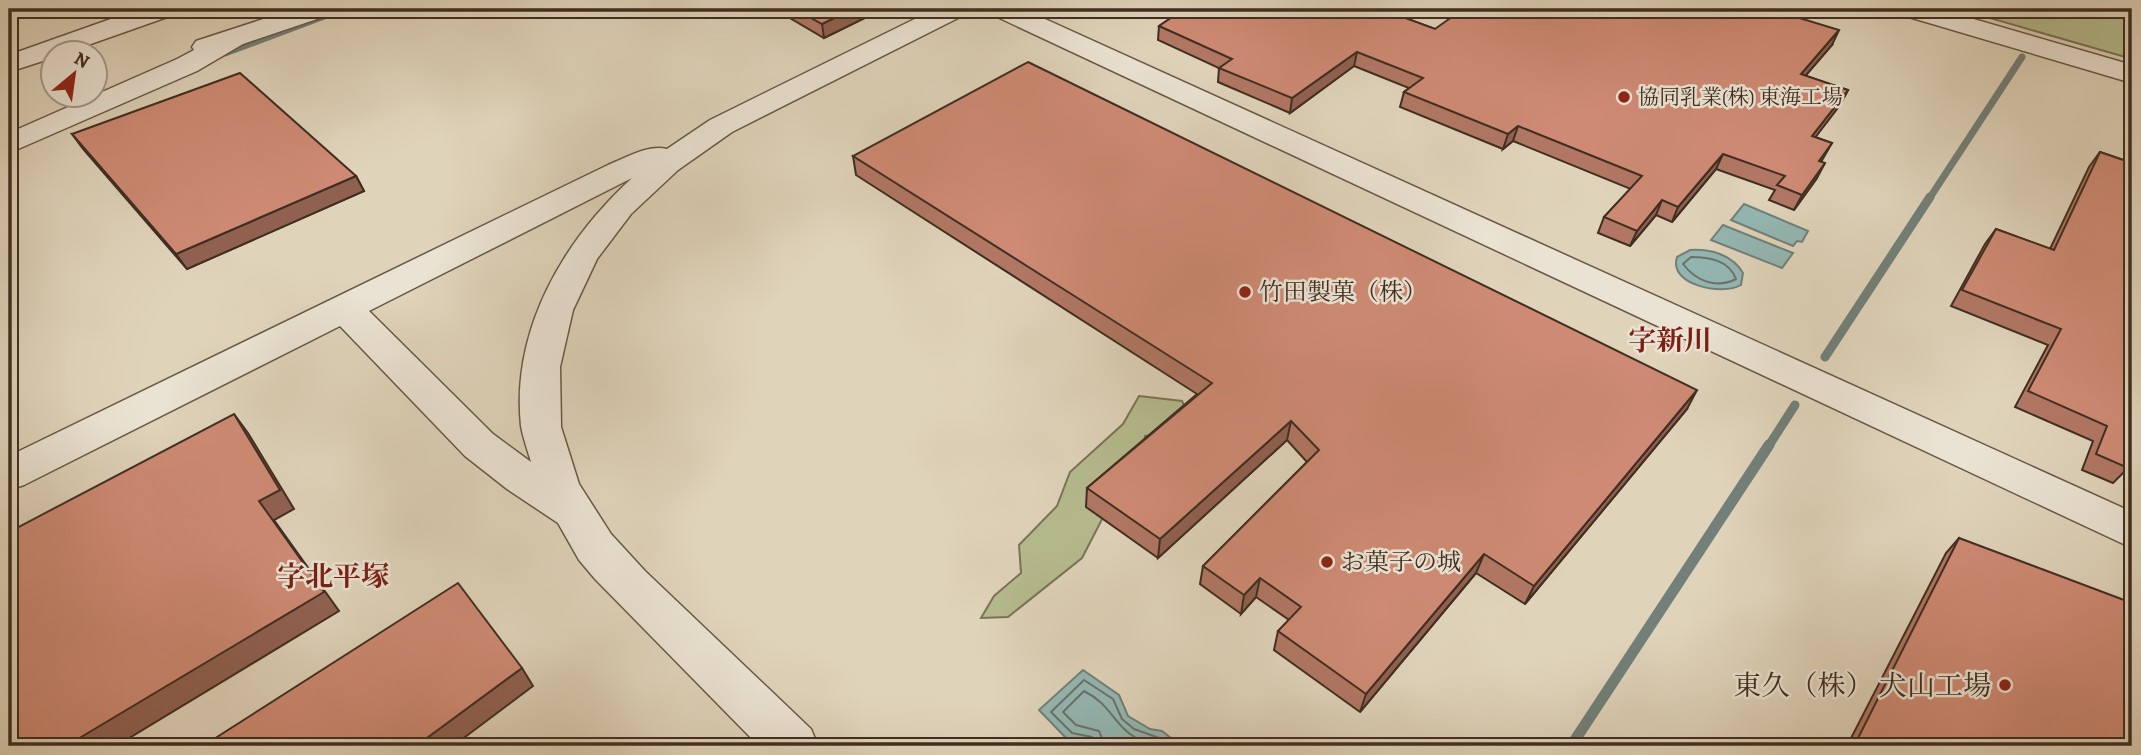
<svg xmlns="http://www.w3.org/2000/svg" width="2141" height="755" font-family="Alegreya,'Noto Serif JP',serif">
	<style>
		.green { fill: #b5bb8d; stroke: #7a7457; stroke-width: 2 }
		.water { fill: #93b7b3; stroke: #728079; stroke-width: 2 }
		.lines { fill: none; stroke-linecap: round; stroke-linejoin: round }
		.shore { stroke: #6a726a; stroke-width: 2 }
		.stream-far2 { stroke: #728079; stroke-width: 7 }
		.stream-far1 { stroke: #728079; stroke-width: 9 }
		.stream { stroke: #728079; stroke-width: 11 }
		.minor-casing { stroke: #685747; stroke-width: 3 }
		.minor { fill: #eae2d2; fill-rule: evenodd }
		.wall { fill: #b17764; stroke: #402e21; stroke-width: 2 }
		.shaded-wall { fill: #906151; stroke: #402e21; stroke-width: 2 }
		.building { fill: #ce8a74; stroke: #402e21; stroke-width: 2 }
		.poi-dot { fill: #8f2418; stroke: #eae2d2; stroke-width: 2.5 }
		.labels { text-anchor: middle; stroke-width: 5; stroke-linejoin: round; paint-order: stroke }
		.far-poi-label { font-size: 21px; fill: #402e21; stroke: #eae2d2; text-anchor: start }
		.poi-label { font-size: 24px; fill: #402e21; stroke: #eae2d2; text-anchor: start }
		.quarter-label { font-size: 28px; font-weight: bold; fill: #7a1f14; stroke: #eae2d2 }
		.near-poi-label { font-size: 28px; fill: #402e21; stroke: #eae2d2; text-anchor: end }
	</style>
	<rect width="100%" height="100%" fill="#dfd3ba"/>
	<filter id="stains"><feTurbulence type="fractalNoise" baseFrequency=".00286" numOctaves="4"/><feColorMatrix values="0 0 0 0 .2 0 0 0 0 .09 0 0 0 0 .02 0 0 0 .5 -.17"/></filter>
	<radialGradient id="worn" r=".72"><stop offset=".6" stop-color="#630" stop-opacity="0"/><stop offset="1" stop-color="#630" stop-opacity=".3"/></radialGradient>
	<g class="green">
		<polygon points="1959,9 2132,9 2132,59"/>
		<polygon points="1139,396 1182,401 1196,430 1145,436 1140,478 1112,500 1082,558 1008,617 981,618 994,596 1021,573 1019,545 1057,506 1070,472 1123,424"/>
	</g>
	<g class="water">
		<polygon points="1744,204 1808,231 1802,242 1797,241 1793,246 1731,220"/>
		<polygon points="1723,225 1793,253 1782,268 1711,240"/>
		<path d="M1690,250C1710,249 1732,254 1743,273L1741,285C1722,296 1668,285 1677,257Z"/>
		<polygon points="1083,670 1119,695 1128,716 1150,729 1162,731 1181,746 1100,746 1069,741 1039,710"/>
	</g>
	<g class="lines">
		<g class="shore">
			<path d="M1691,257C1709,257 1729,260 1736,279C1716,289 1696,281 1683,264Z"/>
			<polyline points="1096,746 1092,737 1072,733 1051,712 1084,680 1113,699 1122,719 1134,729 1159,738 1170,746"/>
			<path d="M1105,746L1099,731L1076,725L1063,712L1084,691C1118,708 1112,734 1156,746"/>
		</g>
		<g class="stream-far2">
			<polyline points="225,53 343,9"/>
			<polyline points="1929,199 2022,57"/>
		</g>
		<g class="stream-far1">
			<polyline points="1825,357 1930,197"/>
			<polyline points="1768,447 1795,405"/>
		</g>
		<polyline class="stream" points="1571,746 1769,445"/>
		<defs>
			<g id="minor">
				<polygon points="139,9 177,9 173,15 68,52 52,52 52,58 9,72 9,55"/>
				<polygon points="294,9 333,9 329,15 243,44 197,71 9,153 9,133 177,59 194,50 192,47 196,41"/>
				<path d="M935,9H968L964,15L732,132L678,170L631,214L597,259L573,310L560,367L561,427L579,484L611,534L645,571L811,729L818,746H759L595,579L579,560L558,523L507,489L465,456L340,326L24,485L9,490V456L608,165C626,158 648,144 667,149L710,120ZM632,178C563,241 511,330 521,426C523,438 528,451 531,462L493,434L369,311Z"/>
				<polygon points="989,9 1023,9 2132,512 2132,548 993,15"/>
				<polygon points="1898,9 1939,9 2132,65 2132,83 1902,15"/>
			</g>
		</defs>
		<use href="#minor" class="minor-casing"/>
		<use href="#minor" class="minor"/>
	</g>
	<g class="wall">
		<polygon points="777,9 876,9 877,12 824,38 778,11"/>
		<polygon points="1161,9 1381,9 1435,29 1832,45 1805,76 1848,90 1840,105 1815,137 1832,143 1821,162 1817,178 1794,210 1769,200 1775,190 1716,169 1672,222 1656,215 1630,246 1598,233 1604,217 1631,189 1513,141 1503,149 1400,107 1404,92 1409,88 1354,66 1290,113 1218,82 1219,68 1158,40 1159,26 1175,15"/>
		<polygon points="72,134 356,176 364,191 187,269 83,149"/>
		<polygon points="2100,152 2132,163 2132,464 2130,463 2128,468 2113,483 2082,470 2093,441 2015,407 2048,345 1951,306 1985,244 1996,229 2050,249 2089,167"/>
		<polygon points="853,156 1687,409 1525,604 1476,573 1360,712 1274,650 1278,631 1289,620 1256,597 1241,614 1200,584 1203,566 1307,462 1287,440 1158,558 1086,507 1087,488 1197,394 856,175"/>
		<polygon points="1959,538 2132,746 1847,746 1946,553"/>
	</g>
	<g class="shaded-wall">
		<polygon points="853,9 876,9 877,12 824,38 822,24"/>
		<polygon points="1839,30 1832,45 1794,89 1801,74"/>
		<polygon points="1357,52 1354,66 1290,113 1292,98"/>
		<polygon points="1848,90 1840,105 1805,151 1812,136"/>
		<polygon points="1518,126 1513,141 1503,149 1508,134"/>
		<polygon points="1723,154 1716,169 1672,222 1678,207"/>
		<polygon points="1825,163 1817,178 1794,210 1802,195"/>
		<polygon points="356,176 364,191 187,269 176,254"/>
		<polygon points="1662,200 1656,215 1630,246 1637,231"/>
		<polygon points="1697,390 1687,409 1525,604 1534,586"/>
		<polygon points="234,414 248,433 294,509 274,520 339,611 116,746 66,746 259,501"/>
		<polygon points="1291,421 1287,440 1158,558 1160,539"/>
		<polygon points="1484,554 1476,573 1360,712 1366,694"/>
		<polygon points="1260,578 1256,597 1241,614 1244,595"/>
		<polygon points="522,668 533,686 453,746 416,746"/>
	</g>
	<g class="building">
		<polygon points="795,9 853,9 822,24"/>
		<polygon points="1184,9 1381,9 1435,29 1463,9 1770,9 1839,30 1801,74 1848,90 1812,136 1832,143 1819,161 1825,163 1802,195 1777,185 1785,176 1723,154 1678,207 1662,200 1637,231 1604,217 1642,176 1518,126 1508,134 1404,92 1423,78 1357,52 1292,98 1219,68 1232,59 1159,26"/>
		<polygon points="1028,62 1697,390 1534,586 1484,554 1366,694 1278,631 1301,607 1260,578 1244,595 1203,566 1319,450 1291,421 1160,539 1087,488 1212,383 853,156"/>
		<polygon points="240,73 356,176 176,254 72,134"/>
		<polygon points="2100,152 2132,163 2132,456 2128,468 2096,454 2107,426 2028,391 2061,329 1962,290 1996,229 2054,250"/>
		<polygon points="234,414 280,490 259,501 324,592 66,746 9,746 9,532"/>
		<polygon points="1959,538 2132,603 2132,746 1854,746"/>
		<polygon points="458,583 522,668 416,746 203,746"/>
	</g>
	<g class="poi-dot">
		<circle cx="1624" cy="97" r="7"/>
		<circle cx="1245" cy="292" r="7"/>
		<circle cx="1327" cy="562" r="7"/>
		<circle cx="2005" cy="685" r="7"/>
	</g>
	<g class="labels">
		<g class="far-poi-label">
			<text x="1638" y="104">協同乳業(株) 東海工場</text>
		</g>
		<g class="poi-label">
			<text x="1259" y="300">竹田製菓（株）</text>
			<text x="1341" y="570">お菓子の城</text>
		</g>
		<g class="quarter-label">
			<text x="1670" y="350">字新川</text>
			<text x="333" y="586">字北平塚</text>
		</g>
		<g class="near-poi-label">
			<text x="1991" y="695">東久（株） 犬山工場</text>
		</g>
	</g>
	<rect width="2141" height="755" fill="none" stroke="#dfd3ba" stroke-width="35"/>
	<rect x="10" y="10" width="2120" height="734" fill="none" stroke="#402e21" stroke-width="3.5"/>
	<rect x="18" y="18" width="2106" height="720" fill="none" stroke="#402e21" stroke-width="2"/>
	<g transform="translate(74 74) rotate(29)"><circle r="33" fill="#eae2d2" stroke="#a69a8b" stroke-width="2"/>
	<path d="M0-5L12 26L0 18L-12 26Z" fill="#8f2418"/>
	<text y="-10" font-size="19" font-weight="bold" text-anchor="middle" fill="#402e21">N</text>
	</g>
	<rect width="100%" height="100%" filter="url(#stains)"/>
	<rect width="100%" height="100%" fill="url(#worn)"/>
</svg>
